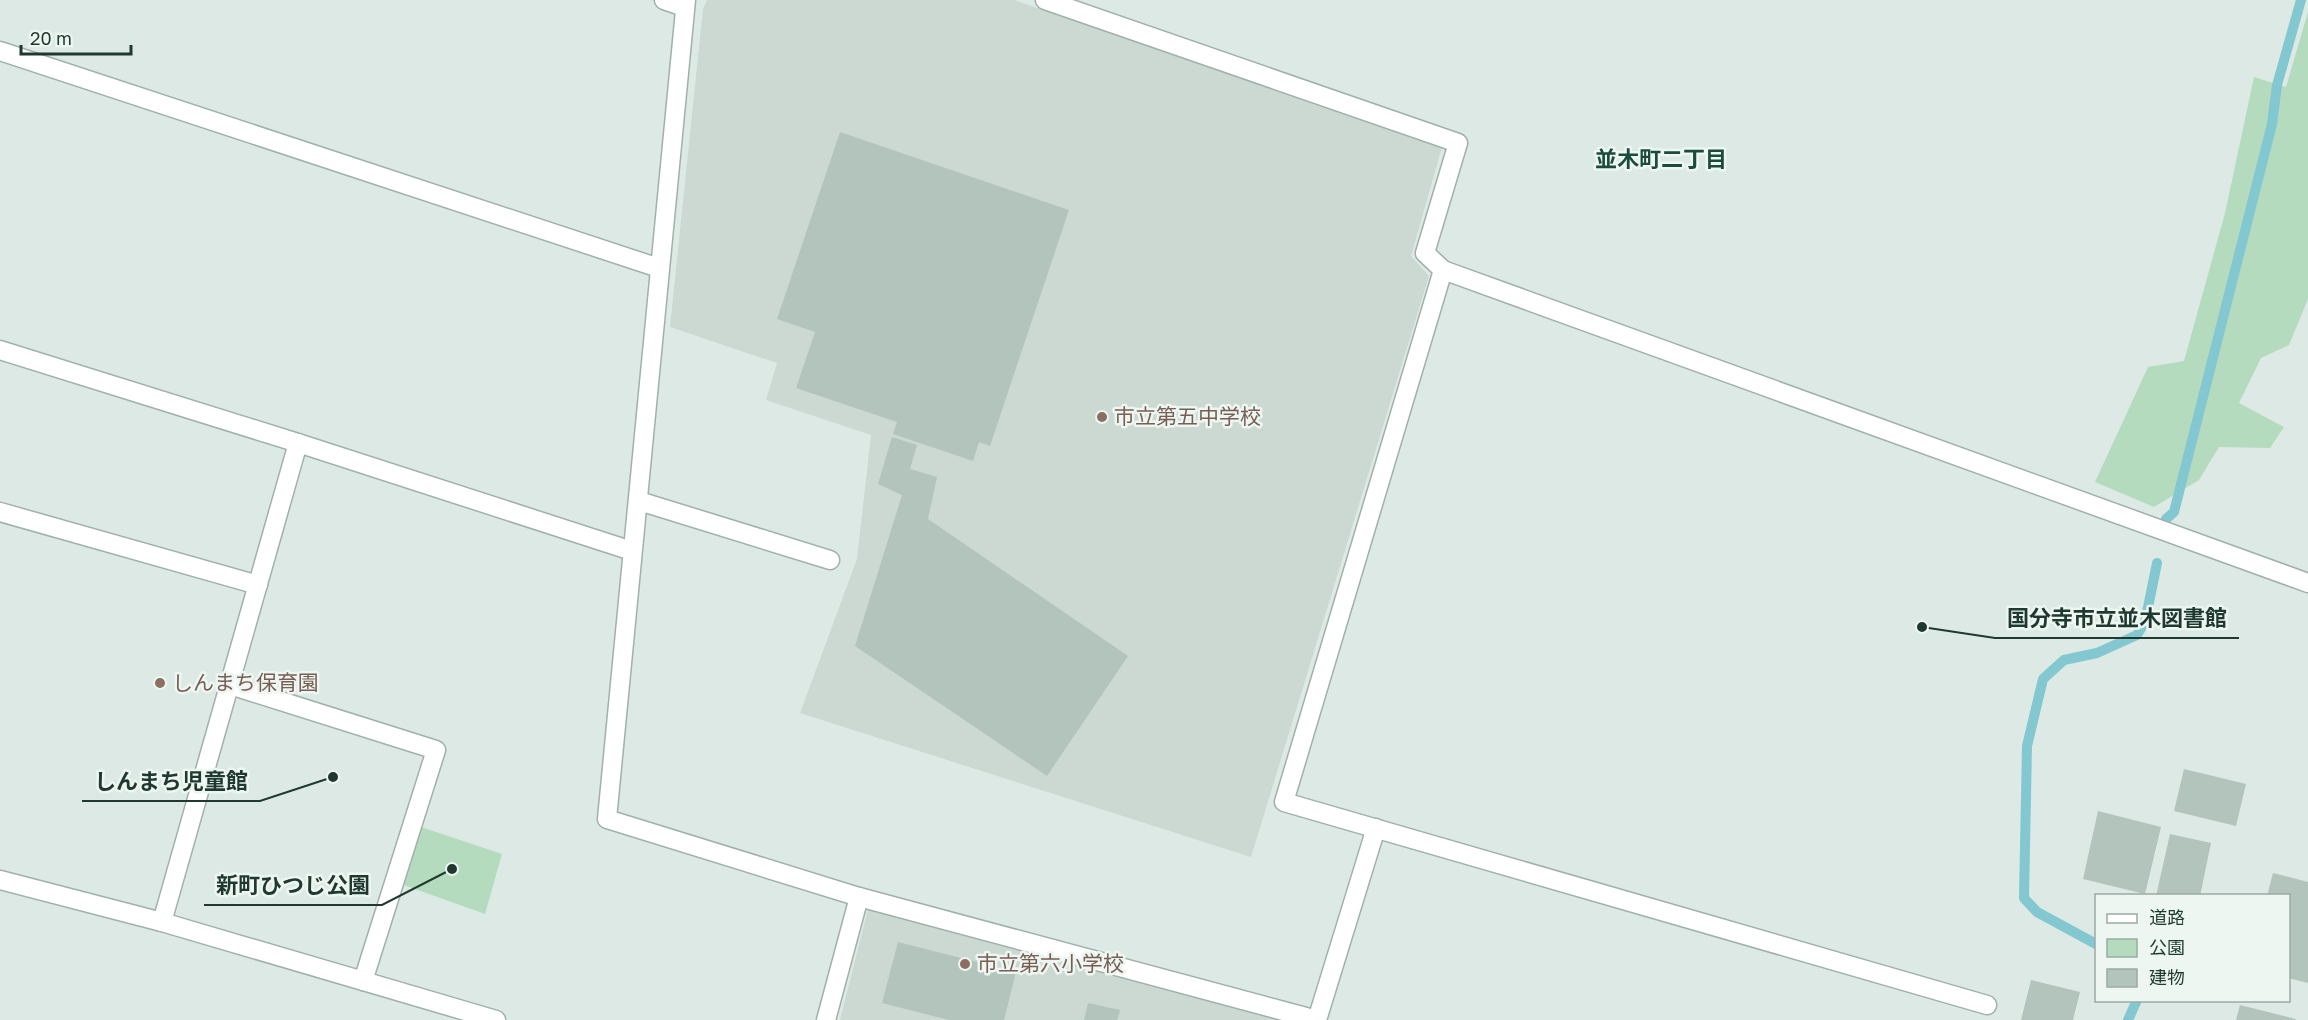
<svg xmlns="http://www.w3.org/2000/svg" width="2308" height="1020" font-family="'Golos Text','Noto Sans JP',sans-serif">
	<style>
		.built { fill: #cbd9d2 }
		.green { fill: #b5dbbe }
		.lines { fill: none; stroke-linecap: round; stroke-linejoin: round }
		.stream { stroke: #83c7d0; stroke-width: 10 }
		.building { fill: #b3c4bc }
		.lane-casing { stroke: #a0b1ab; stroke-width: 21 }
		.street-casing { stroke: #a0b1ab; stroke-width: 21 }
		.lane { stroke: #fff; stroke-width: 18 }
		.street { stroke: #fff; stroke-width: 18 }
		.education-dot { fill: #8d6e63; stroke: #edf6f1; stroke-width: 2 }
		.labels { text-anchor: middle; stroke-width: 5; stroke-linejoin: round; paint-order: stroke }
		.education-label { font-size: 21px; fill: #785e54; stroke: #edf6f1; text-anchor: start }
		.neighbourhood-label { font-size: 22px; font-weight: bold; fill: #1b4b3d; stroke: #edf6f1 }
		.leader { fill: none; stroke: #1f3931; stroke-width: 2 }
		.callout-dot { fill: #1f3931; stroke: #edf6f1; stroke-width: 2 }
		.callout-label { font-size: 22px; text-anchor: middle; font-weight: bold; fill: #1f3931; stroke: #edf6f1; stroke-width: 5; stroke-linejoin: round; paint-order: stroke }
	</style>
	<rect width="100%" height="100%" fill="#dde9e4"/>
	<g class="built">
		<polygon points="707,0 1014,0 1442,147 1411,256 1429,276 1251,857 800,713 857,559 871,435 766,400 777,363 670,327 703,9"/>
		<polygon points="868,909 1284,1020 840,1020"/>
	</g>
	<g class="green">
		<polygon points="2308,12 2308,299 2289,345 2261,358 2239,403 2284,427 2270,448 2219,447 2199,480 2154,507 2095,482 2148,367 2184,361 2225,213 2254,77 2286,87"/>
		<polygon points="418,826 502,854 485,914 401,884"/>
	</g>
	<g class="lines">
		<g class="stream">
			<polyline points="2166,519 2174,512 2272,124 2277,85 2301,0"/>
			<polyline points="2096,944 2037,912 2024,898 2027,746 2043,679 2064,660 2097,653 2137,635 2145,622 2157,563"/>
			<polyline points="2128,1020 2137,1000"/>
		</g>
	</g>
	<g class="building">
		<polygon points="840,132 1069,210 990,446 979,442 973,461 893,434 897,422 796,388 815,332 777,319"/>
		<polygon points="892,437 917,445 910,469 937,477 928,519 1128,656 1047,776 855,646 902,495 878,484"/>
		<polygon points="2184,769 2246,784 2236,826 2174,811"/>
		<polygon points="2098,811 2161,827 2145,894 2083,879"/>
		<polygon points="2170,834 2211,843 2200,896 2156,896"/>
		<polygon points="2273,873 2308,882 2308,983 2288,978 2288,896 2267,896"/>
		<polygon points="898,942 1016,972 1004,1020 949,1020 882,1003"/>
		<polygon points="2031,980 2080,992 2073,1020 2021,1020"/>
		<polygon points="1088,1003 1120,1010 1117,1020 1084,1020"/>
		<polygon points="2240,1005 2296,1019 2295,1020 2236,1020"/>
	</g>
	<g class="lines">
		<defs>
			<polyline id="lane" points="639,501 830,560"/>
			<g id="street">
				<polyline points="664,0 684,7"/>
				<polyline points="686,0 607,819 859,897 1317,1020"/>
				<polyline points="1045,0 1458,143 1425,253 1443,270"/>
				<polyline points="0,51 659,268"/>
				<polyline points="0,350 298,443 632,551"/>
				<polyline points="0,512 258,585"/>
				<polyline points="230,685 436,750 363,981"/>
				<polyline points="0,880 162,922 496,1020"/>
				<polyline points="162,922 298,443"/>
				<polyline points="1987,1005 1284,802 1443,270 2308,583"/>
				<polyline points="826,1020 859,897"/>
				<polyline points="1317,1020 1376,828"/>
			</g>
		</defs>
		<use href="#lane" class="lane-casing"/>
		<use href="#street" class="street-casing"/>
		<use href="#lane" class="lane"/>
		<use href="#street" class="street"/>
	</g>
	<g class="education-dot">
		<circle cx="1102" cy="417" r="6"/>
		<circle cx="160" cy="683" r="6"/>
		<circle cx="965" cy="964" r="6"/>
	</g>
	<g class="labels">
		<g class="education-label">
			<text x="1114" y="424">市立第五中学校</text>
			<text x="172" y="690">しんまち保育園</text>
			<text x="977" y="971">市立第六小学校</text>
		</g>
		<g class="neighbourhood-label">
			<text x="1661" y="167">並木町二丁目</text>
		</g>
	</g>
	<path class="leader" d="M1922 627L1995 638H2239M333 777L260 801H82M452 869L382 905H204"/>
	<g class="callout-dot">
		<circle cx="1922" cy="627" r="6"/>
		<circle cx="333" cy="777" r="6"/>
		<circle cx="452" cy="869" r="6"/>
	</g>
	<g class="callout-label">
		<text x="2117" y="626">国分寺市立並木図書館</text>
		<text x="171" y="789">しんまち児童館</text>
		<text x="293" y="893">新町ひつじ公園</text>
	</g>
	<rect x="2095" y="894" width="195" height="108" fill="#edf6f1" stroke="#9baaa4" stroke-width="1.5"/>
	<rect x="2107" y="914" width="30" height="9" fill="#ffffff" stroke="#9baaa4" stroke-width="1.5"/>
	<text x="2149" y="924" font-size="18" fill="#1f3931">道路</text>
	<rect x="2107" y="939" width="30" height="18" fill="#b5dbbe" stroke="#9baaa4" stroke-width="1.5"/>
	<text x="2149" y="954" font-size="18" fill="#1f3931">公園</text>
	<rect x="2107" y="969" width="30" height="18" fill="#b3c4bc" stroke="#9baaa4" stroke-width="1.5"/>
	<text x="2149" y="984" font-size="18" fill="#1f3931">建物</text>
	<path d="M21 45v9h110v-9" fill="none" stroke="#1f3931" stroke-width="3"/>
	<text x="30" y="45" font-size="18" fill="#1f3931" stroke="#edf6f1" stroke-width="4.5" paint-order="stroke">20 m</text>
</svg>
